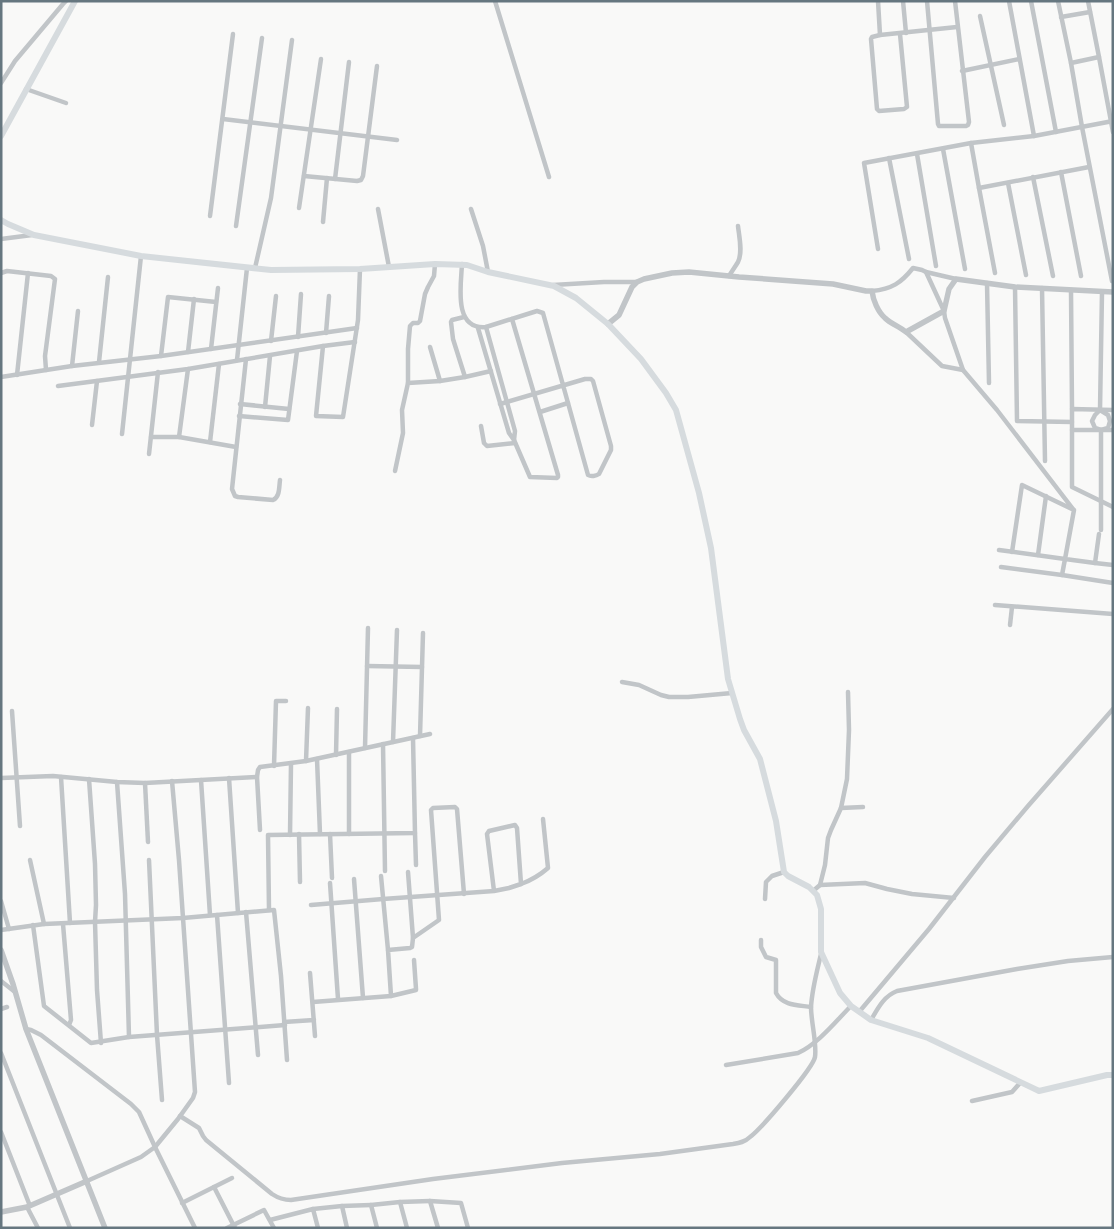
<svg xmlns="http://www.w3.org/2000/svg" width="1114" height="1229" font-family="Barlow,sans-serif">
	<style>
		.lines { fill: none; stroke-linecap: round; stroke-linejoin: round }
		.minor { stroke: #c1c5c8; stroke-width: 4.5 }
		.tertiary { stroke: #c1c5c8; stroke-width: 5.5 }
		.secondary { stroke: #d6dbde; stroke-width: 6 }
	</style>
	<rect width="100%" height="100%" fill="#f9f9f8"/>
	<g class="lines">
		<g class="minor">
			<polyline points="495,1 549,177"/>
			<polyline points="878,1 880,35"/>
			<polyline points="903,1 906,33"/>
			<polyline points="927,1 938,124 939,126 966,126 968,125 969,122 955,1"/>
			<polyline points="1009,1 1034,136"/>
			<polyline points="1031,1 1056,132"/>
			<polyline points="1058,1 1071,63 1082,127 1112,281"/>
			<polyline points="1088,1 1099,57 1113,132"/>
			<polyline points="980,16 1004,125"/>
			<polyline points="1061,17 1090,12"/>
			<polyline points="900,34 907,107 904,109 879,111 877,109 871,39 872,37 880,35 957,27"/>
			<polyline points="1071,63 1099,57"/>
			<polyline points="962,71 1019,59"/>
			<polyline points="1,83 15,61 63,4 66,1"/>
			<polyline points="26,89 66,103"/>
			<polyline points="223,119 397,140"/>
			<polyline points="971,143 979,188 995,273"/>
			<polyline points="943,149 965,269"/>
			<polyline points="917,154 936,266"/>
			<polyline points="889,158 909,259"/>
			<polyline points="1061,172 1081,276"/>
			<polyline points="304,176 357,181 361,180 363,176 377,66"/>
			<polyline points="1033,177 1053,276"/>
			<polyline points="335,179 349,62"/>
			<polyline points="1008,183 1026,275"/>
			<polyline points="979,188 1089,167"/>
			<polyline points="299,208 321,59"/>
			<polyline points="378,209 389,267"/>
			<polyline points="471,209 483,246 488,272"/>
			<polyline points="210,216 233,34"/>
			<polyline points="323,222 327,178"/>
			<polyline points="236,226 262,38"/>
			<polyline points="1,239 32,235"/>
			<polyline points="878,249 864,163 971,143 1034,136 1113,121"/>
			<path d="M462,264C461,285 453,330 486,327L537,311L543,313L588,475C591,477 596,476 599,474L611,450V446L593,381L591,379H585L507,402L500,404"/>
			<polyline points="255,268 271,198 292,40"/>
			<polyline points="926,272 956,279"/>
			<polyline points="1,273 7,271 51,276 55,279 45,356 46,370"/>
			<path d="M729,276C732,271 735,267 738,262C743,252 739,236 738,226"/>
			<polyline points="987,283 989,383"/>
			<polyline points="553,285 604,282 637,282"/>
			<polyline points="1015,287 1017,421 1072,422"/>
			<polyline points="1042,288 1045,461"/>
			<polyline points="1071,290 1072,409"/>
			<path d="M872,291C892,289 901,283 913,268L922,270L926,272L944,311L945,318L963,370L942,366L906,332"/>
			<polyline points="512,319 558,475 558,477 557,478 530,477 514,440"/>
			<polyline points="478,328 509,433 514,440 515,431 486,327"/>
			<polyline points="326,333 329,296"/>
			<polyline points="298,337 301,294"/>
			<polyline points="271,341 276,296"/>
			<polyline points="323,346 316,416 343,417 358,320 360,269"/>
			<polyline points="430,347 440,381"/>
			<polyline points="211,349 218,288"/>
			<polyline points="188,352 194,299"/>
			<polyline points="161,356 168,297 216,302"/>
			<path d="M246,359L232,489L235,496L238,497L273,500C280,497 279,487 280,480"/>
			<polyline points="237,360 247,268"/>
			<polyline points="99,362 108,277"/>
			<polyline points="72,366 78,311"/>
			<polyline points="963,370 997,410 1073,509"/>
			<polyline points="17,375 28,273"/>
			<polyline points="1,377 72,366 161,356 357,328"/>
			<polyline points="465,377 491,371"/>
			<polyline points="408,383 408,349 410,326 413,323 418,323 420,321 425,294 428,287 434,276 435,264"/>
			<polyline points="58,386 188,369 323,346 355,342"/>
			<polyline points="240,404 289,409"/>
			<polyline points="265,407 270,356"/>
			<polyline points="1100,410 1102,292"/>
			<polygon points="1100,410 1108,415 1110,421 1108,428 1101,430 1095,428 1092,421 1095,415"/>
			<polyline points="540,412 568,403"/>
			<polyline points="239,416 288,420 297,351"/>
			<polyline points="92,425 97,381"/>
			<polyline points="481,426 484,443 487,446 515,443"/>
			<polyline points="1072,430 1072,409 1113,410"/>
			<polyline points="1101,430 1101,530"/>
			<polyline points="1113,430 1072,430 1072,487 1113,507"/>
			<polyline points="122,434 141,256"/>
			<polyline points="151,437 179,437 236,447"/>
			<polyline points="179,437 188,369"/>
			<polyline points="210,442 219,364"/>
			<polyline points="149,454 158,372"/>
			<polyline points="395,471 403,433 402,410 408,383 440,381 465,377 453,339 451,322 452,320 464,317"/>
			<polyline points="999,550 1065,559 1062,575 1001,567"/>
			<polyline points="1012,552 1022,485 1074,510 1065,559 1095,563 1099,534"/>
			<polyline points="1038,555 1046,496"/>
			<polyline points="1095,563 1113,565"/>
			<polyline points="1062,575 1113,583"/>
			<polyline points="995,605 1113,614"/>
			<polyline points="1010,625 1012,607"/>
			<polyline points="367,666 422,667"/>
			<polyline points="622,682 639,685 661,695 669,697 688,697 732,693"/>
			<polyline points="12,711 20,826"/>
			<polyline points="420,736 423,633"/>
			<polyline points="393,742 397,630"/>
			<polyline points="383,744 385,871"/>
			<polyline points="365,748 368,628"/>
			<polyline points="349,752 349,834"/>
			<polyline points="336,755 337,709"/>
			<polyline points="317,759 320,834"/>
			<polyline points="306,761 308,708"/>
			<polyline points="274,766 276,701 286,701"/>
			<polyline points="61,777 70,923"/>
			<polyline points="1,778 53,776 117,782 145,783 257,777"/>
			<polyline points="229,778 238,913"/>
			<polyline points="89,779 95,864 96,905 95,922 97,990 101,1043"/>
			<polyline points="201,780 210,915"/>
			<polyline points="117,782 125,894 129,1037"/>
			<polyline points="145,783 148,842"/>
			<polyline points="841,808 847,779 849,730 848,692"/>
			<polyline points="260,830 257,777 258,770 260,767 306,761 430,734"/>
			<polyline points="415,833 416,865"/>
			<polyline points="299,834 300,882"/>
			<polyline points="330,834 332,878"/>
			<polyline points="290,835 291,764"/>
			<polyline points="30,860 44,924"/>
			<polyline points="149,860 157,1035 162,1100"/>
			<polyline points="408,872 413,938"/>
			<polyline points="381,876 388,950"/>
			<polyline points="354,879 363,998"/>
			<polyline points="330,883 338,999"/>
			<path d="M521,884C532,880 540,875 548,868L543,819"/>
			<polyline points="820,885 865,883 887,889 912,894 954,898"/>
			<polyline points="813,891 820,885 825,865 828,838 831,830 841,808 863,807"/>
			<polyline points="765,899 766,882 772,876 784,872"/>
			<polyline points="1,901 9,929"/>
			<polyline points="311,905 383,899 494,891 509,888 521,884 517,828 515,825 489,831 487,834 494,891"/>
			<polyline points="269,910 268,835 415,833 413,738"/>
			<polyline points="246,912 258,1055"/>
			<polyline points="217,915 229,1083"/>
			<polyline points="63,924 71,1020 69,1025"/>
			<polyline points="33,925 44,1006 91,1043 129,1037 285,1025"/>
			<polyline points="1,930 44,924 183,918 274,910 281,976 287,1060"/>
			<path d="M761,940V947L766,957L776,960V993C783,1006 798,1005 811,1007"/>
			<polyline points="310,973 315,1036"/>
			<polyline points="1,981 15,992"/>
			<polyline points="391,996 388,950 410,948 412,947 413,938 439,920 431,810 433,808 455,807 457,809 464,894"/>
			<polyline points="313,1002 391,996 416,990 416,989 414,960"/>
			<polyline points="1,1009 7,1007"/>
			<polyline points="859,1012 929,929 985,857 1028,806 1113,709"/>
			<path d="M871,1020C878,1008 884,996 897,991L1017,969L1068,961L1113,957"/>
			<polyline points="284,1022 314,1020"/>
			<polyline points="26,1029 31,1030 41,1035 131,1104 139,1112 155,1147 195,1228"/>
			<polyline points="1,1053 70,1228"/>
			<path d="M726,1065L798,1053C818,1044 836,1021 851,1006"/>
			<polyline points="972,1101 1012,1092 1020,1083"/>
			<path d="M180,1116L199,1128L203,1136L206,1140L272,1194C278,1198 283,1200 291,1200L433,1179L562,1163L660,1154L733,1144C739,1143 745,1142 750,1137C762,1128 813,1068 815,1057C817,1043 811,1022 811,1007C812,989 817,971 821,954"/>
			<polyline points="1,1132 30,1206"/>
			<polyline points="87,1181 141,1157 155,1147 178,1119 193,1098 195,1092 179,860 172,781"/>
			<polyline points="214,1187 235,1228"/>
			<polyline points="400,1202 430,1201"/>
			<polyline points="182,1203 232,1178"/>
			<polyline points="342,1206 371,1205"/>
			<polyline points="27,1207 38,1228"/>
			<polyline points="313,1209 342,1206 347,1228"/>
			<polyline points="270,1220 313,1209 318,1228"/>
			<polyline points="227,1228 264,1210 274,1228"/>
			<polyline points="377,1228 371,1205 400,1202 407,1228"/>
			<polyline points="438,1228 430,1201 461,1203 468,1228"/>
		</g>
		<g class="tertiary">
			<path d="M608,324L619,315L632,287L637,282L644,279L672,273L689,272L739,277L833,284L866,291H872C873,300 878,312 885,318C891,324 899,326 906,332L944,311L949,289L956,279L1015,287L1113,292"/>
			<polyline points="1,950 13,984 26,1029 105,1228"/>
			<polyline points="1,1212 27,1207 87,1181"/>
		</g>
		<g class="secondary">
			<polyline points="1,136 75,1"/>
			<polyline points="1,220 8,224 34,235 141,256 271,270 360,269 435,264 467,265 488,272 554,286 576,298 608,324 641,359 666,393 676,410 699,493 711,548 728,679 740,719 744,730 760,759 776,821 784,872 788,876 809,887 817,895 821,909 821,952 840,993 851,1006 871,1020 928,1038 1037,1090 1039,1091 1107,1075 1113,1075"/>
		</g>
	</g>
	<rect width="1114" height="1229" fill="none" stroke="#667780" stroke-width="5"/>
</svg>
